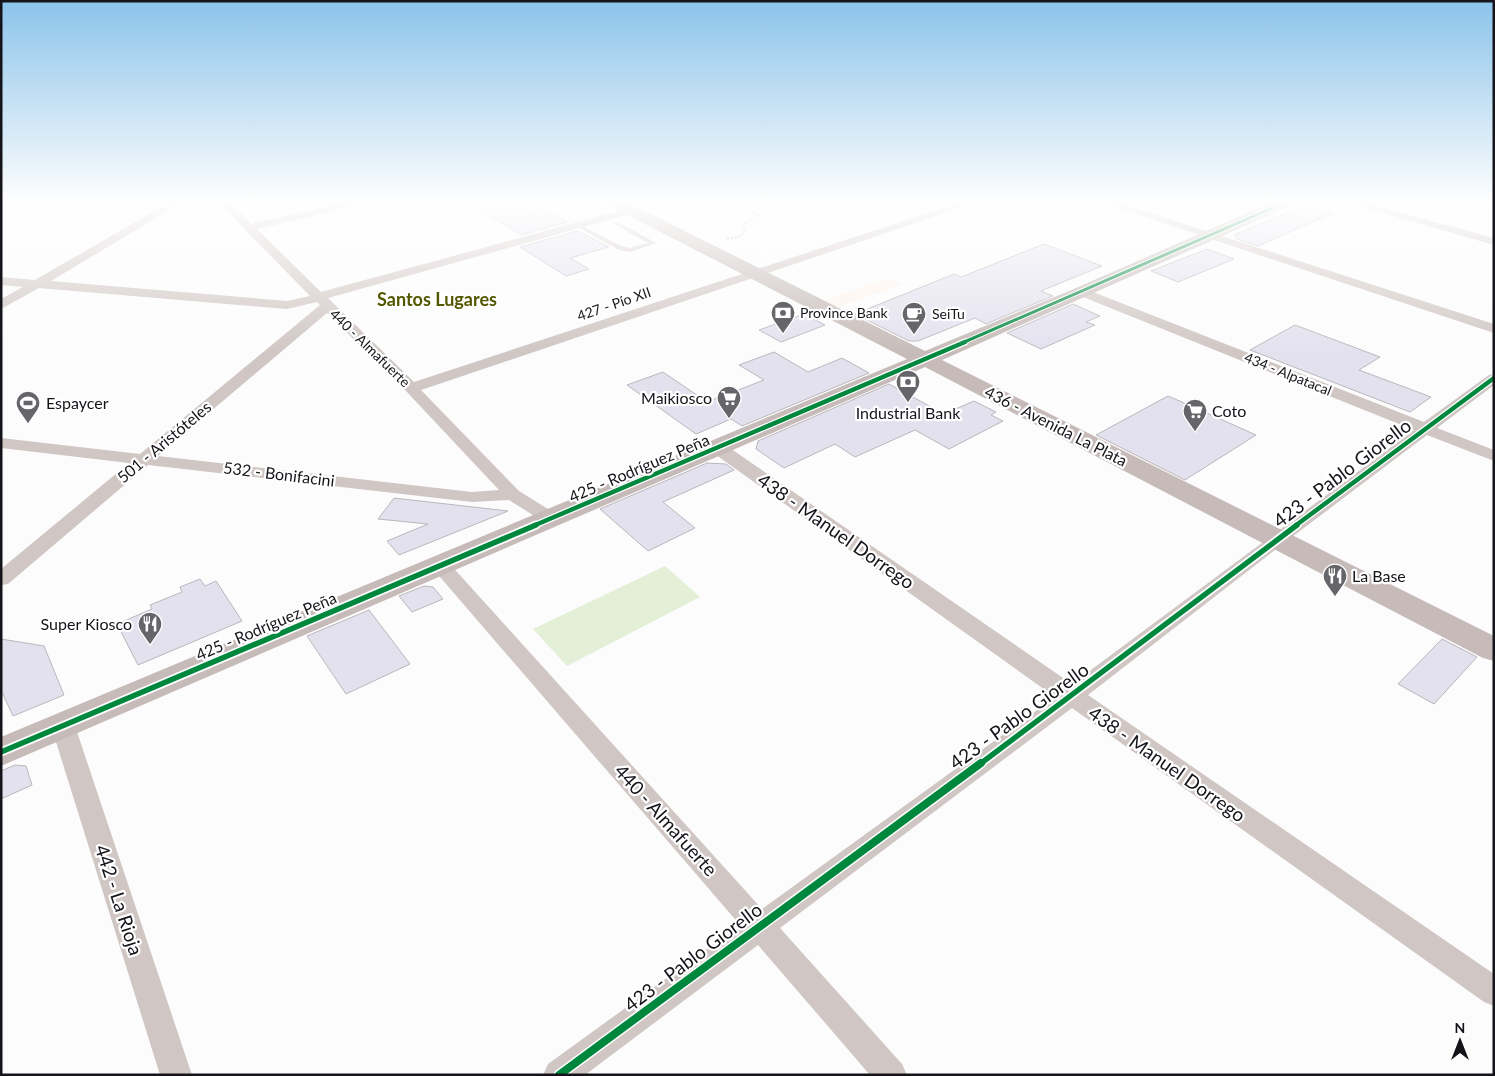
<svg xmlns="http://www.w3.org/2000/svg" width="1495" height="1076" font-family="Lato,sans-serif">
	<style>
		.commercial { fill: #fdf4ee }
		.green { fill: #e3f0d7 }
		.building { fill: #e3e1ee; stroke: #b8b8bc }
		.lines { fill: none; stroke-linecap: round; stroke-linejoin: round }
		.path { stroke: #c2bdbc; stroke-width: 2; stroke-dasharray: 2 2; stroke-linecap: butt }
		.lane { fill: #d0c6c3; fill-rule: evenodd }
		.street { fill: #d0c6c3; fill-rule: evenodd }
		.secondary { fill: #c6bbb8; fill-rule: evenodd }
		.cycleway-far3-casing { stroke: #fff; stroke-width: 5 }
		.cycleway-far2-casing { stroke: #fff; stroke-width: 7 }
		.cycleway-far1-casing { stroke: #fff; stroke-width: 9 }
		.cycleway-casing { stroke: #fff; stroke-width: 11 }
		.cycleway-far3 { stroke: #00873e; stroke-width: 3 }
		.cycleway-far2 { stroke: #00873e; stroke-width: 4.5 }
		.cycleway-far1 { stroke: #00873e; stroke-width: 5.5 }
		.cycleway { stroke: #00873e; stroke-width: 8 }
		.labels { text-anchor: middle; stroke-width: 4.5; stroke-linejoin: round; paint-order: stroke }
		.far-street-label { font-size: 14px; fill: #15141a; stroke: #fff }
		.far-poi-label { font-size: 14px; fill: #15141a; stroke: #fff; text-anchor: start }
		.poi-label { font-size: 16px; fill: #15141a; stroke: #fff; text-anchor: start }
		.street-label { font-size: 16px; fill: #15141a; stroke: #fff }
		.far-district-label { font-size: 18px; font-weight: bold; fill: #535800; stroke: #fff }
		.near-street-label { font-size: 19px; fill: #15141a; stroke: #fff }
	</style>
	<rect width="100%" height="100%" fill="#fcfcfd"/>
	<polygon class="commercial" points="888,278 902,284 840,307 826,300"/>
	<polygon class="green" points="665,566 700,597 567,666 533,629"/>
	<g class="building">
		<polygon points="506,203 512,203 527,212 541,208 567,222 522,235 480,210"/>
		<polygon points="1305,205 1333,213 1258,246 1237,239 1234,235"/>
		<polygon points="578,231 609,247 570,258 589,269 566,276 520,247"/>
		<polygon points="1044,244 1102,266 1041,291 1053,296 986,324 975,318 918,341 909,341 855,314 954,274 961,277"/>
		<polygon points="1207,249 1234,259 1178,282 1151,271"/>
		<polygon points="1073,304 1100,316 1086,322 1095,325 1041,349 1007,333"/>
		<polygon points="804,314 825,325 781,342 759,330"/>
		<polygon points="1295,325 1380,357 1359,370 1431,397 1410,412 1250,350"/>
		<polygon points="774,352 808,372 842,358 869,373 742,426 731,419 696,434 627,385 663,372 707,402 764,380 739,365"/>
		<polygon points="889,384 944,414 974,401 996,412 991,415 1003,421 949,449 915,430 855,457 835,444 784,468 756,449 758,441"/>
		<polygon points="1168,396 1189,405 1256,435 1185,480 1096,435"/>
		<polygon points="707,463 726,464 734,470 663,502 695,528 648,551 600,509"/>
		<polygon points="394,498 508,511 399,555 387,541 428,524 378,519"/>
		<polygon points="200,579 205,586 216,581 242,621 138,665 117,624 152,609 150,605 182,592 180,587"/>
		<polygon points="424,586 433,587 443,599 412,612 399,596"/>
		<polygon points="369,610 410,664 346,694 307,636"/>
		<polygon points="1,639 44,646 64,695 13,716 1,690"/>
		<polygon points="1442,639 1477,657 1434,704 1398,684"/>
		<polygon points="15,765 26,766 32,785 1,799 1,771"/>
	</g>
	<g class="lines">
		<g class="path">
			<polyline points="689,203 699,203"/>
			<polyline points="661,208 669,203"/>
			<polyline points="727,239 741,236 745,229 741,224 757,218 759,215 734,203"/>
		</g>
		<polygon class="lane" points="614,222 618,222 656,243 630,252 619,250 574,225 579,224 621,246 630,248 648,243 614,224"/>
		<g class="street">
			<path d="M168,203H181L51,281L287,301L310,296L219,203H231L251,224L340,203H360L359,205L257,229L321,292L626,209H634L635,211L634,213L328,298L414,382L958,203H975L421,390L519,491L556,514L559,518L556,522L550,523L544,522L509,500L472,502L148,465L8,584L1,585V569L129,463L1,448V438L140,454L320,305L317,302L287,309L39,288L1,309V299L23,287L1,285V277L35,280ZM327,313L406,391L499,490L472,492L158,456Z"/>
			<polygon points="1103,203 1120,203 1494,324 1494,333"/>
			<polygon points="1348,203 1366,203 1494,238 1494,245"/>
			<polygon points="1083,288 1424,422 1489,375 1494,374 1494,385 1437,428 1494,450 1494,461 1427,435 1284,543 1088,695 1494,974 1494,1006 1484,1002 1072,708 780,928 902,1064 907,1075 870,1075 758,945 585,1075 543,1075 548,1064 740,925 434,570 431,566 434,562 441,560 448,562 762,909 1055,697 712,452 710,448 712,444 724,444 1072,684 1414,430 1078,295 1077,292"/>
			<polygon points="63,717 71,720 75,726 192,1075 160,1075 51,726 55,720"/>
		</g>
		<polygon class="secondary" points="608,203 629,203 925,351 1076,288 1270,203 1292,203 1290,206 942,360 1494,636 1494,661 1483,658 925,367 1,766 1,737 907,359 610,206"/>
		<defs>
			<polyline id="cycleway-far3" points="962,343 1284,203"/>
			<g id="cycleway-far2">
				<polyline points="533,526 965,342"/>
				<polyline points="1295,526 1494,378"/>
			</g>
			<g id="cycleway-far1">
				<polyline points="1,752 536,525"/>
				<polyline points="980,764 1297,525"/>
			</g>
			<polyline id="cycleway" points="559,1075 981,763"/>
		</defs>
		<use href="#cycleway-far3" class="cycleway-far3-casing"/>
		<use href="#cycleway-far2" class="cycleway-far2-casing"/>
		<use href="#cycleway-far1" class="cycleway-far1-casing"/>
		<use href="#cycleway" class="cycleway-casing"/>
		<use href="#cycleway-far3" class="cycleway-far3"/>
		<use href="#cycleway-far2" class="cycleway-far2"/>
		<use href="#cycleway-far1" class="cycleway-far1"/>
		<use href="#cycleway" class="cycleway"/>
	</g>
	<linearGradient id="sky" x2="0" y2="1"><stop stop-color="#8bc3ea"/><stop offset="0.57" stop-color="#fefefe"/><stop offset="1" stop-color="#fefefe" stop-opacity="0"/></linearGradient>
	<rect width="1495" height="354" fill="url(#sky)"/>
	<defs>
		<symbol id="bank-pin" viewBox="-11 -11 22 30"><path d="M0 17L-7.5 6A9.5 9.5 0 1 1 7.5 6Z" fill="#666569" stroke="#fff"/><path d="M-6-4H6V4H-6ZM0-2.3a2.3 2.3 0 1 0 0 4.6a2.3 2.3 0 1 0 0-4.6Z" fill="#fff"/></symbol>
		<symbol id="cafe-pin" viewBox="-11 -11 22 30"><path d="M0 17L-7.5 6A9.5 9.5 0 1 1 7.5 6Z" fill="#666569" stroke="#fff"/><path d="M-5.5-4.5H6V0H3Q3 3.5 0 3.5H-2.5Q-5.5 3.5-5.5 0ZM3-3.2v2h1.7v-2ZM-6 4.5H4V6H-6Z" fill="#fff"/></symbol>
		<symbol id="supermarket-pin" viewBox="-11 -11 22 30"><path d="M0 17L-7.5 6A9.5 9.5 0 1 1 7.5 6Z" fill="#666569" stroke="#fff"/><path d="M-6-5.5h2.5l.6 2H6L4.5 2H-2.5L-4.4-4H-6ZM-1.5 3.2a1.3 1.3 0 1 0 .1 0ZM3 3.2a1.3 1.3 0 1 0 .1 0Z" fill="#fff"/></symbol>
		<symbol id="stadium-pin" viewBox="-11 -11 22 30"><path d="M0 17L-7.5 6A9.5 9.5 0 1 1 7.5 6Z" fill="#666569" stroke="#fff"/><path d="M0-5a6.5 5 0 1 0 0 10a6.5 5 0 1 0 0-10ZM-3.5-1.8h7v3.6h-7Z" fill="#fff"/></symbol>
		<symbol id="restaurant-pin" viewBox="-11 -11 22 30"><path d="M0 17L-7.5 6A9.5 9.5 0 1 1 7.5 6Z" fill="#666569" stroke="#fff"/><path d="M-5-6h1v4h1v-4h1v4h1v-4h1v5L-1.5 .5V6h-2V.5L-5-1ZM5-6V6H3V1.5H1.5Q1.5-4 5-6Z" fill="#fff"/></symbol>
	</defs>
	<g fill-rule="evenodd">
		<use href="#bank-pin" x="769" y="299" width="28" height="38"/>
		<use href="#cafe-pin" x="900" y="300" width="28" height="38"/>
		<use href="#bank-pin" x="894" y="368" width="28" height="38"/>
		<use href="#supermarket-pin" x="715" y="384" width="28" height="38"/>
		<use href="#stadium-pin" x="14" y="389" width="28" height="38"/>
		<use href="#supermarket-pin" x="1181" y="397" width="28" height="38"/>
		<use href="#restaurant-pin" x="1321" y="562" width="28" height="38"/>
		<use href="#restaurant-pin" x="136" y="610" width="28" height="38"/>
	</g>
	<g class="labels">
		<g class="far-street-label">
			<text transform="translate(614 304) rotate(-19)" y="5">427 - Pío XII</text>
			<text transform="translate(370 348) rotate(44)" y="5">440 - Almafuerte</text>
			<text transform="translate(1288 374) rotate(22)" y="5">434 - Alpatacal</text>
		</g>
		<g class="far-poi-label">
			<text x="800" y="318">Province Bank</text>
			<text x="932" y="319">SeiTu</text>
		</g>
		<g class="poi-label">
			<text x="712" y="404" text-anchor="end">Maikiosco</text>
			<text x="46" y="409">Espaycer</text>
			<text x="1212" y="417">Coto</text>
			<text x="908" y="419" text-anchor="middle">Industrial Bank</text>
			<text x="1352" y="582">La Base</text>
			<text x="132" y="630" text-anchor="end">Super Kiosco</text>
		</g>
		<g class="street-label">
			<text transform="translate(1056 426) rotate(27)" y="6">436 - Avenida La Plata</text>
			<text transform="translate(164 442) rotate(-40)" y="6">501 - Aristóteles</text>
			<text transform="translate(639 468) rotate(-23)" y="6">425 - Rodríguez Peña</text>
			<text transform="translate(279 474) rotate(7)" y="6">532 - Bonifacini</text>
			<text transform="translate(266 626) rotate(-23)" y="6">425 - Rodríguez Peña</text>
		</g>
		<g class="far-district-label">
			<text x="437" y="306">Santos Lugares</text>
		</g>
		<g class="near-street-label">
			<text transform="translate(1342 473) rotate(-37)" y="7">423 - Pablo Giorello</text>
			<text transform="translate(836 531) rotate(35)" y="7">438 - Manuel Dorrego</text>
			<text transform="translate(1019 716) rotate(-36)" y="7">423 - Pablo Giorello</text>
			<text transform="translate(1167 764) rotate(35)" y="7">438 - Manuel Dorrego</text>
			<text transform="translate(666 820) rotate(48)" y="7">440 - Almafuerte</text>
			<text transform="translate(119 900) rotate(72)" y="7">442 - La Rioja</text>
			<text transform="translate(693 957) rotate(-37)" y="7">423 - Pablo Giorello</text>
		</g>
	</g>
	<rect width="1495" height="1076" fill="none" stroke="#15141a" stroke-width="5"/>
	<g transform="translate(1460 1041)" stroke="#ffffff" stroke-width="4" paint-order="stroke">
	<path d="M0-4L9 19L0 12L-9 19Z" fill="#15141a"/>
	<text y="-8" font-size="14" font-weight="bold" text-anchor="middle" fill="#15141a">N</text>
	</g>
</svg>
